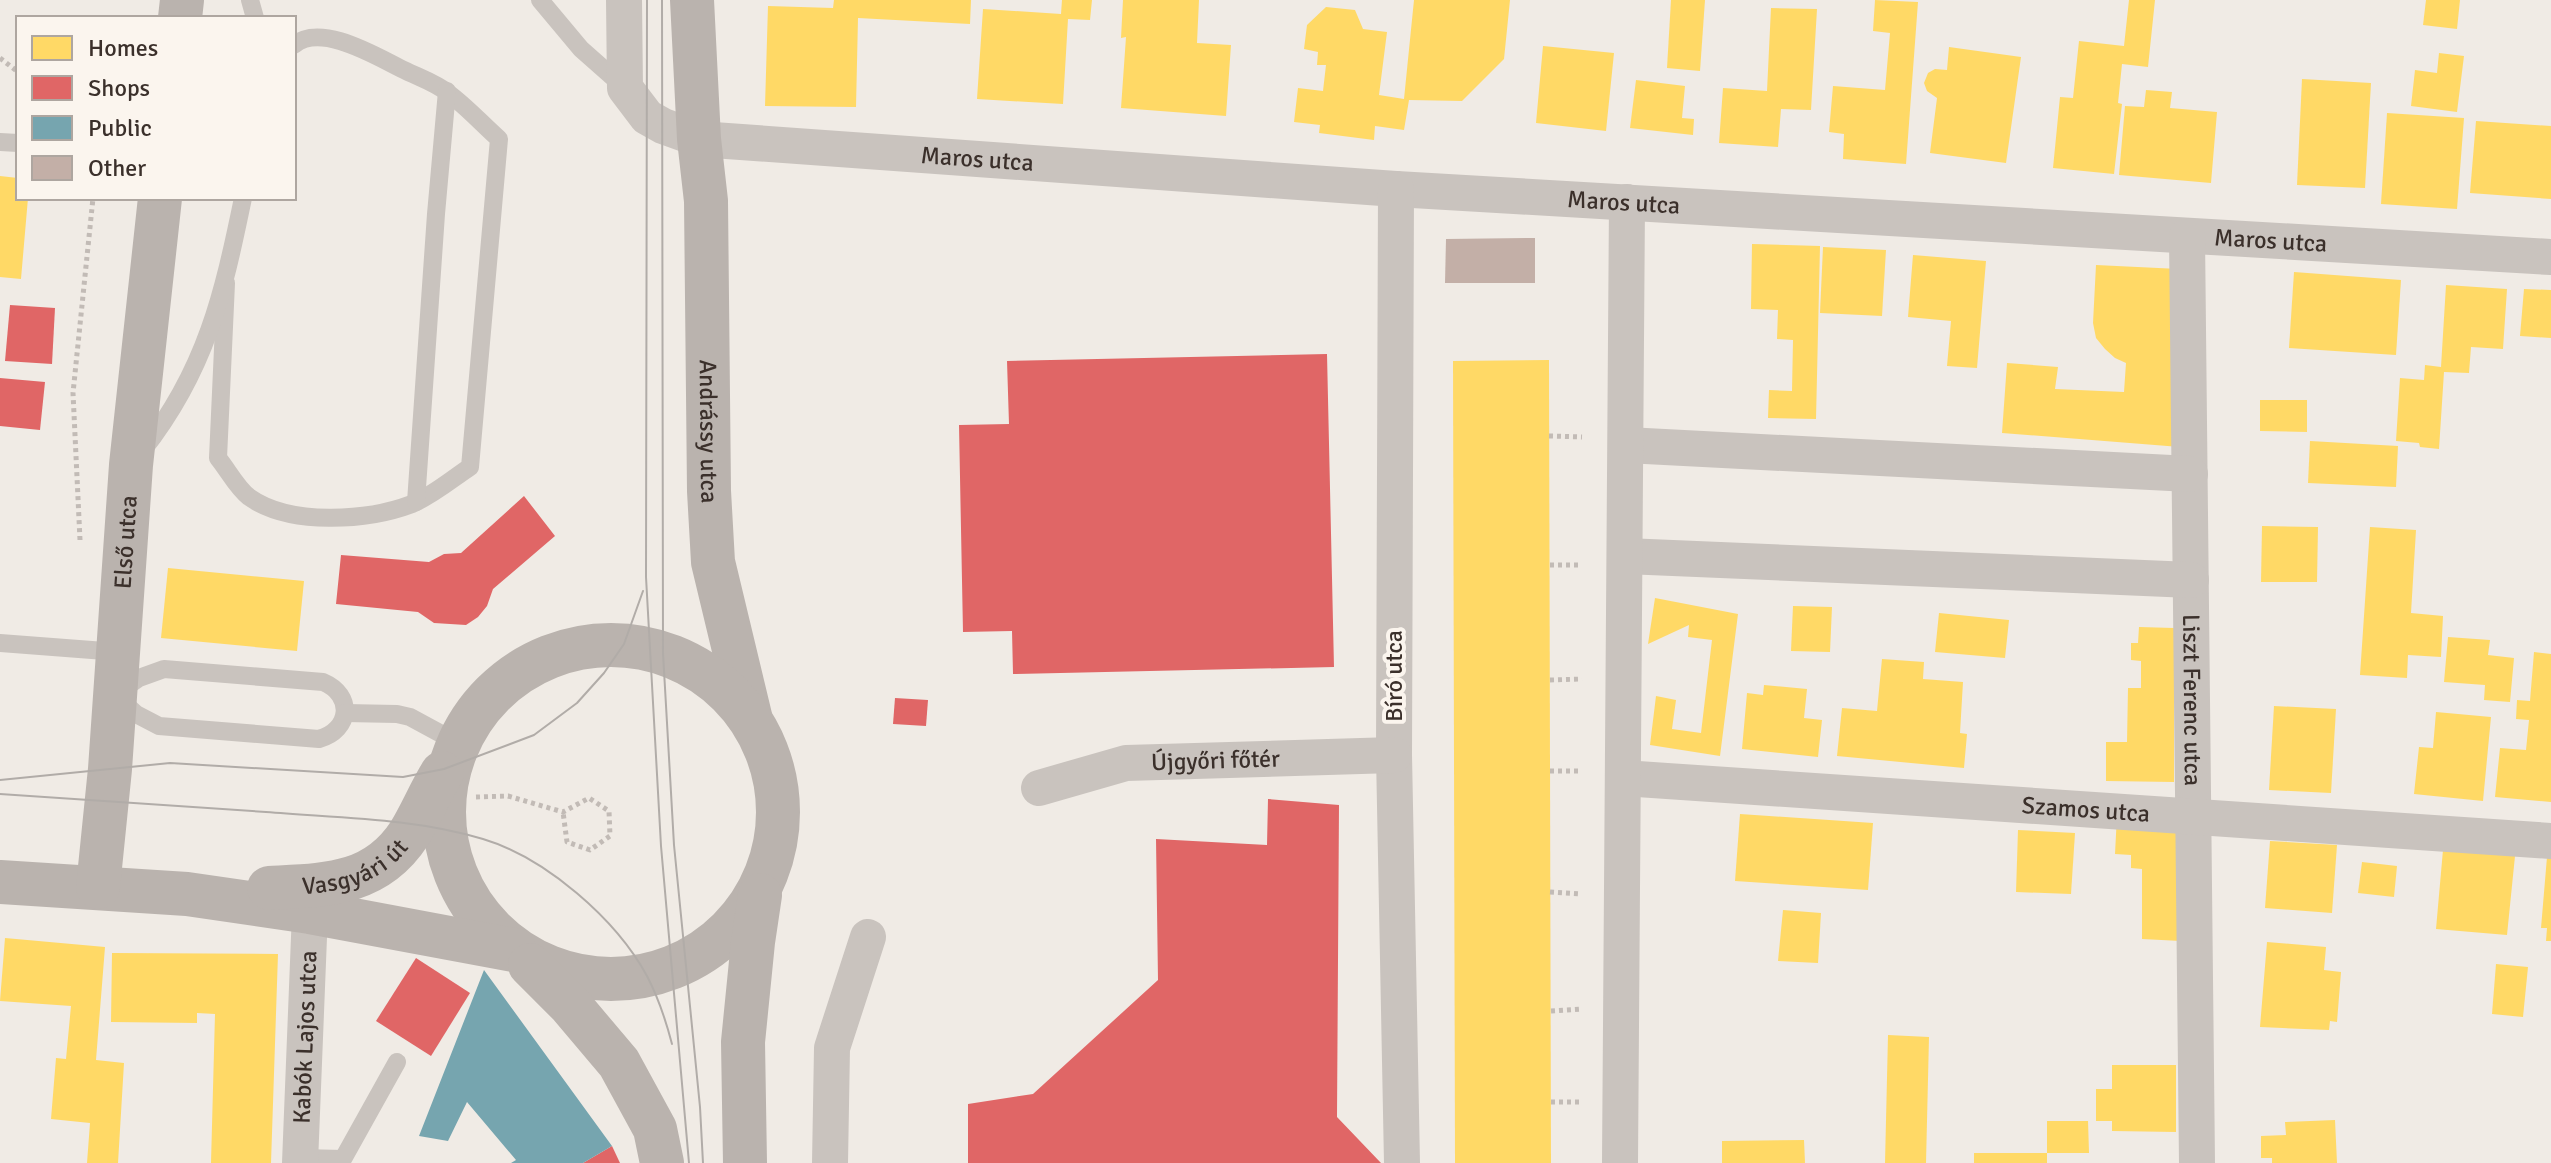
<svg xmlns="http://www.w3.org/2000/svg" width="2551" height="1163" font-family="Signika,sans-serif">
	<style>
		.homes { fill: #ffd966 }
		.shops { fill: #e06666 }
		.public { fill: #76a5af }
		.building { fill: #c3afa7 }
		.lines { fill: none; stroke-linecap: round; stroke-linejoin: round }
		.path { stroke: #c2bbb6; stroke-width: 5; stroke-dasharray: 4 4; stroke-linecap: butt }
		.lane { stroke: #c9c3be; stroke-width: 18 }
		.street { stroke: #c9c3be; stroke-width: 36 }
		.secondary { stroke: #bab3ae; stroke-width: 44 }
		.tram { stroke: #b1aca8; stroke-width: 2 }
		.labels { text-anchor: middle; stroke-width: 8; stroke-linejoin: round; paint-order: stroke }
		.street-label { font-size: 24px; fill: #3b302b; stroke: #fbf5ee }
	</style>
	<rect width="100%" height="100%" fill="#f0ebe5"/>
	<g class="homes">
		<polygon points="834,0 971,0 970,24 858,18 856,107 765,106 768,6 833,8"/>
		<polygon points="1062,0 1092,0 1090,20 1068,19 1063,104 977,99 983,9 1061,14"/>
		<polygon points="1123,0 1199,0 1197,43 1231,45 1226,116 1121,108 1126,37 1121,38"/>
		<polygon points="1414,0 1510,0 1504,59 1462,101 1409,100 1404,130 1375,126 1374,140 1319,133 1320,125 1294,122 1298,88 1323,91 1326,65 1317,65 1318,52 1304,49 1307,25 1326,7 1355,10 1363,29 1387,32 1379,95 1404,99"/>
		<polygon points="1671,0 1705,0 1700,71 1667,68"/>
		<polygon points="1875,0 1918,2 1906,164 1843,159 1844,134 1829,132 1833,86 1885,90 1890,33 1873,31"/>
		<polygon points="2129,0 2155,0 2148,67 2122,64 2118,103 2122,104 2114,174 2053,168 2060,97 2073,98 2079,41 2124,46"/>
		<polygon points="2426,0 2460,0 2457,29 2423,25"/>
		<polygon points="1771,8 1817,9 1811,110 1781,109 1778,147 1719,143 1723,88 1767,91"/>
		<polygon points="1543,46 1614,53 1606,131 1536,123"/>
		<polygon points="1949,47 2021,57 2006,163 1930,153 1937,98 1927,91 1924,83 1928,73 1935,69 1947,70"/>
		<polygon points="2439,53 2464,56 2457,112 2411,106 2415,70 2437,73"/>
		<polygon points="2302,79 2371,83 2365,188 2297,185"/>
		<polygon points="1636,80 1685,86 1682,118 1694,119 1693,135 1630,128"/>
		<polygon points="2146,90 2172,92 2170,108 2217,112 2211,183 2119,175 2125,106 2144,107"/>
		<polygon points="2387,113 2464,118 2457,209 2381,204"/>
		<polygon points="2476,121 2551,126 2551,199 2470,193"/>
		<polygon points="0,176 18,178 18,198 28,198 21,279 0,277"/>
		<polygon points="1752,244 1820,246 1816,419 1768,418 1769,390 1792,391 1793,340 1777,339 1778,310 1751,309"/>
		<polygon points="1823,247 1886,250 1882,316 1820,313"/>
		<polygon points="1913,255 1986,261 1977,368 1947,366 1951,321 1908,317"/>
		<polygon points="2096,265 2179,269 2180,447 2002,433 2007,363 2058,367 2055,389 2124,392 2126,363 2115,358 2105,349 2096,338 2093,323"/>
		<polygon points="2294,272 2401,280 2396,355 2289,348"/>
		<polygon points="2446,285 2507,289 2503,349 2471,347 2469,373 2444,372 2439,449 2420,447 2419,443 2396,441 2400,378 2424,380 2425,365 2441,367"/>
		<polygon points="2524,289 2551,290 2551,338 2520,336"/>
		<polygon points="1549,360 1551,1163 1455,1163 1453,361"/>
		<polygon points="2260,400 2307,400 2307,432 2260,431"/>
		<polygon points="2310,441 2398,446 2396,487 2308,483"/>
		<polygon points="2262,526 2318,527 2317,582 2261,582"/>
		<polygon points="2370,527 2416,530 2411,613 2443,616 2441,657 2408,655 2407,678 2360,675"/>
		<polygon points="168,568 304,581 297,651 161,638"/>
		<polygon points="1655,598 1738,614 1720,756 1650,745 1656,696 1676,700 1672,729 1701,733 1712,640 1688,637 1689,625 1648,644"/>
		<polygon points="1793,606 1832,607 1830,652 1791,651"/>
		<polygon points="1939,613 2009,620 2005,658 1935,652"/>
		<polygon points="2139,627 2174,628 2174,782 2106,781 2106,742 2127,742 2128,688 2141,688 2141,661 2131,660 2131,643 2138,643"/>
		<polygon points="2448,637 2490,640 2488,655 2514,658 2510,702 2484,700 2485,685 2444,682"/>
		<polygon points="2534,652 2551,654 2551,802 2495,797 2500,748 2526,750 2529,720 2516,719 2517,700 2530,701"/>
		<polygon points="1882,659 1924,662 1923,679 1963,682 1960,733 1967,734 1964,768 1837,756 1842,708 1877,711"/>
		<polygon points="1764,685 1807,689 1804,718 1822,720 1818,757 1742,749 1747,693 1763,695"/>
		<polygon points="2274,706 2336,709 2331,793 2269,790"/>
		<polygon points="2436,712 2491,717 2483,801 2414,794 2419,747 2433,748"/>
		<polygon points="1740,814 1873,823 1868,890 1735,881"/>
		<polygon points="2117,815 2178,820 2181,941 2142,939 2142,869 2131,868 2131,855 2115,854"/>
		<polygon points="2018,830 2075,833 2071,894 2016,892"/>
		<polygon points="2270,841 2337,845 2332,913 2265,908"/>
		<polygon points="2443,850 2515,856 2507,935 2436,929"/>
		<polygon points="2547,857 2551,857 2551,941 2546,941 2547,928 2541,928"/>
		<polygon points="2362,862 2397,866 2394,897 2358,893"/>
		<polygon points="1783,910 1821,913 1818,963 1778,961"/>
		<polygon points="5,938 105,947 96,1060 124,1063 118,1163 87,1163 90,1123 51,1119 56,1058 66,1059 71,1006 0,1001"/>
		<polygon points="2267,942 2326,947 2324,970 2341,972 2337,1022 2330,1021 2329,1030 2260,1027"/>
		<polygon points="112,953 278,954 271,1163 211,1163 215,1014 197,1013 197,1023 111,1022"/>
		<polygon points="2496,964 2528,967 2523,1017 2492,1014"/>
		<polygon points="1888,1035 1929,1037 1926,1163 1885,1163"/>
		<polygon points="2112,1065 2176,1065 2176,1132 2112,1131 2112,1121 2096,1121 2096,1089 2112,1089"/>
		<polygon points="2335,1120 2337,1163 2272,1163 2272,1158 2261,1158 2261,1136 2286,1135 2285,1122"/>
		<polygon points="2047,1121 2088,1121 2089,1153 2047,1153"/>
		<polygon points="1804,1140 1805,1163 1722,1163 1722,1141"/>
		<rect x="1974" y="1153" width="73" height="10"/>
	</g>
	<g class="shops">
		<polygon points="10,305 55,308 52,364 5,361"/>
		<polygon points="1327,354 1334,667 1013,674 1012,631 963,632 959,425 1009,424 1007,361"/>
		<polygon points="0,378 45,382 40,430 0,426"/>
		<polygon points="524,496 555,536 493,589 487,606 478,617 466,625 434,623 418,612 336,604 341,555 429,562 444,554 461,553"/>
		<polygon points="895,698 928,700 926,726 893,724"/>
		<polygon points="1268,799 1339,805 1337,1117 1381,1163 968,1163 968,1104 1033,1094 1158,980 1156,839 1267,845"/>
		<polygon points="416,958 470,993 431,1056 376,1021"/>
		<polygon points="612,1146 620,1163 583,1163"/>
	</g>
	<polygon class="public" points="484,970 612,1146 583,1163 511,1163 516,1160 467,1102 448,1141 419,1136"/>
	<polygon class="building" points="1535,238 1535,283 1445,283 1446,239"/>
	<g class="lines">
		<g class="path">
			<polyline points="0,58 18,72"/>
			<polyline points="1549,436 1582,437"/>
			<polyline points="80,540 73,393 93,198"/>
			<polyline points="1550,565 1582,565"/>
			<polyline points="1550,680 1582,679"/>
			<polyline points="1550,771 1582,771"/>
			<polyline points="476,797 508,796 563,812 589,798 609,811 610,836 590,850 567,842 563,812"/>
			<polyline points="1550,892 1581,894"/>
			<polyline points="1551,1011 1581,1009"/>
			<polyline points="1551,1102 1581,1102"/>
		</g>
		<g class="lane">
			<polyline points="250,0 255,18"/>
			<polyline points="540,0 581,49 624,87"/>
			<polyline points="0,142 18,143"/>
			<path d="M226,283L218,458C228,470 237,488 249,497C290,526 367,521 412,504C432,496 452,479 470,467L499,139C482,124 466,106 448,93C436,83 418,77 404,70C377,57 321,22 294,45"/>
			<path d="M143,450C206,370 223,295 243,198"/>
			<polyline points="416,502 436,214 447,91"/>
			<polyline points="0,643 118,652"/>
			<path d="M164,669L323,682C354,695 351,730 319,739L159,726L136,714L115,695L139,678Z"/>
			<polyline points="345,713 397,714 410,717 458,743"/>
			<polyline points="300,1158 343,1159 397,1062"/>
		</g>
		<g class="street">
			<path id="s1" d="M624,0L625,88L647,117L663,126L699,139L1396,189L2551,257"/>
			<polyline points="1396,189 1394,755 1402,1163"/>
			<path id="s2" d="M2187,236L2197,1163"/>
			<polyline points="1626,445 2190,474"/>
			<polyline points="1625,556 2191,580"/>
			<path id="s3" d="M1623,778L2551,841"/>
			<path id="s4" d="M1039,788L1126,763L1394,755"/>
			<path id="s5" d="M300,1163L310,912"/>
			<polyline points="830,1163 832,1048 868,937"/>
			<polyline points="1620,1163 1627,202"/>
		</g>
		<g class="secondary">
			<path id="s6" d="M692,0L699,139L706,201L709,491L713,562L750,716"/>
			<polyline points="180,18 182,0"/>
			<circle cx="611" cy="812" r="167"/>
			<polyline points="0,882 187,894 310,912 514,950"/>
			<path id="s7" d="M98,887L110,769L131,465L160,198"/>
			<path id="s8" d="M269,888C325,885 375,886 409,834C421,815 430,792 442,773"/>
			<polyline points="530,965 570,1005 619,1063 655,1129 662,1163"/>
			<polyline points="745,1163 743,1042 753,942 760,895"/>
		</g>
		<g class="tram">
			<polyline points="647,0 646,577 661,846 689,1163"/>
			<polyline points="662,0 663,653 674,845 700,1107 703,1163"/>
			<polyline points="0,780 170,763 403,777 444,769 534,735 577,703 604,673 624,644 643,591"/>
			<path d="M0,794C89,800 178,806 266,812C338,818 414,818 483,839C546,858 616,919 647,976C658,997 666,1021 672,1044"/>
		</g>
	</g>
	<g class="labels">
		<g class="street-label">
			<text dy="8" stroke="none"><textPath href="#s1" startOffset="460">Maros utca</textPath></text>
			<text dy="8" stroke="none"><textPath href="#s1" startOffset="1108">Maros utca</textPath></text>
			<text dy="8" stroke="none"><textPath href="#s1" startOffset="1756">Maros utca</textPath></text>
			<text dy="8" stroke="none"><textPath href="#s6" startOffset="432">Andrássy utca</textPath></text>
			<text dy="8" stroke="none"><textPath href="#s7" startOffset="346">Első utca</textPath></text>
			<text transform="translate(1394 676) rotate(-90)" y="8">Bíró utca</text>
			<text dy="8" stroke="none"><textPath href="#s2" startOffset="464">Liszt Ferenc utca</textPath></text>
			<text dy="8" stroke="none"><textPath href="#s4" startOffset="180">Újgyőri főtér</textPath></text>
			<text dy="8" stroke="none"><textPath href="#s3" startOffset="464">Szamos utca</textPath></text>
			<text dy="8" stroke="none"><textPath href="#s8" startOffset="90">Vasgyári út</textPath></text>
			<text dy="8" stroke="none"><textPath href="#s5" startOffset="126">Kabók Lajos utca</textPath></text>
		</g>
	</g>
	<rect x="16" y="16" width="280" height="184" fill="#fbf5ee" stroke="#aea6a0" stroke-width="2"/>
	<rect x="32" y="36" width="40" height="24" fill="#ffd966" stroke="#aea6a0" stroke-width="2"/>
	<text x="88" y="56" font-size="24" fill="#3b302b">Homes</text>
	<rect x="32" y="76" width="40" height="24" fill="#e06666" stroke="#aea6a0" stroke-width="2"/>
	<text x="88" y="96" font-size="24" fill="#3b302b">Shops</text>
	<rect x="32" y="116" width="40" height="24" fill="#76a5af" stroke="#aea6a0" stroke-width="2"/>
	<text x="88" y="136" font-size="24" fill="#3b302b">Public</text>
	<rect x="32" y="156" width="40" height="24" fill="#c3afa7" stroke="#aea6a0" stroke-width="2"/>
	<text x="88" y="176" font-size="24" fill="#3b302b">Other</text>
</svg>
